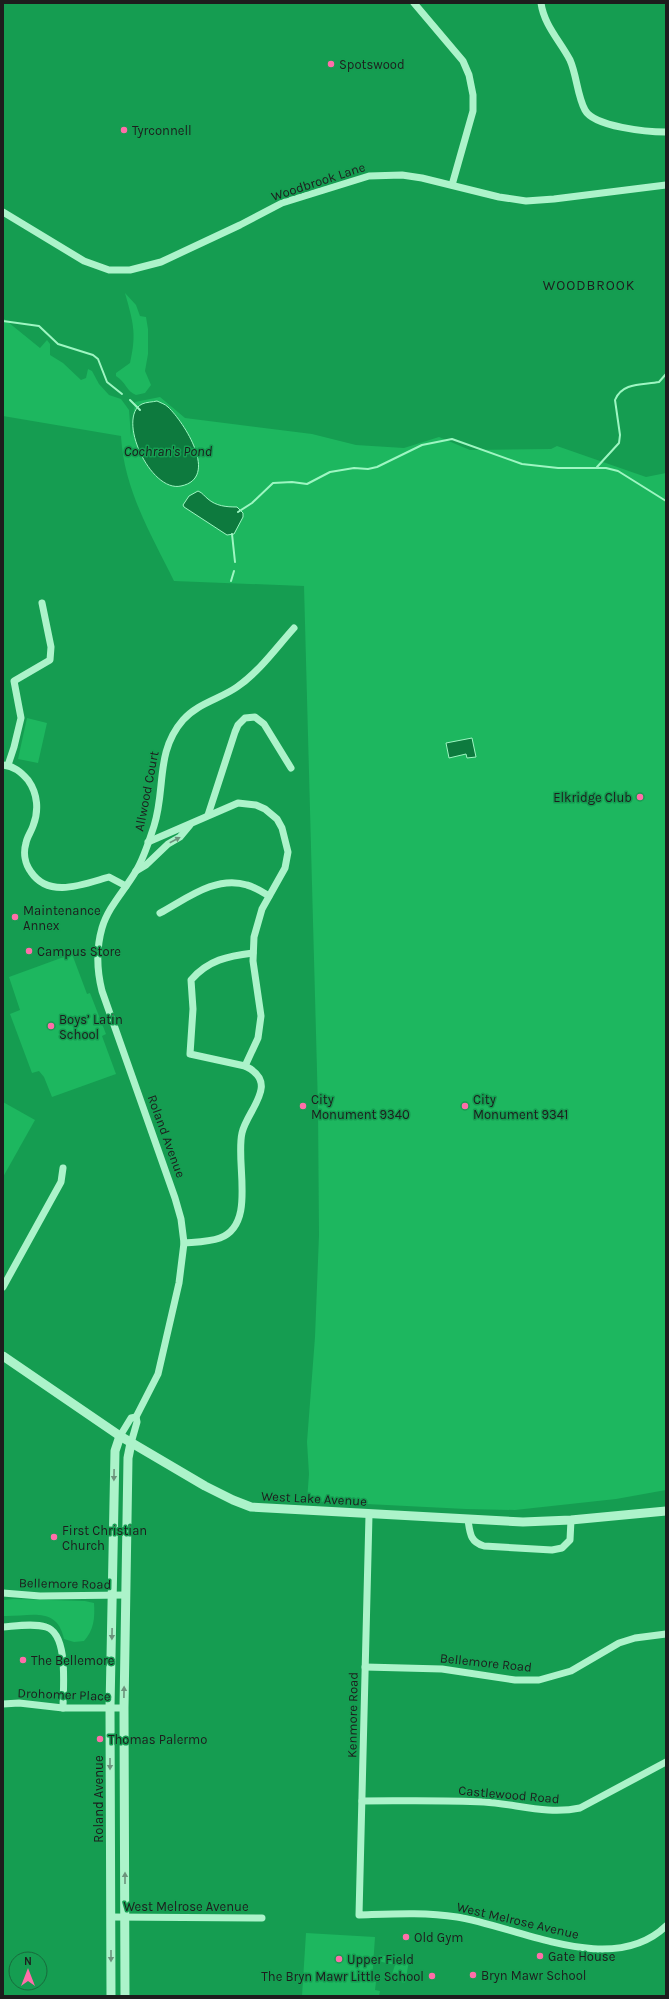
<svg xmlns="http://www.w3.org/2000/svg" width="669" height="1999" font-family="Karla,sans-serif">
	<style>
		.green { fill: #1db75f }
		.water { fill: #0d7a3e; stroke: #9ef6c2 }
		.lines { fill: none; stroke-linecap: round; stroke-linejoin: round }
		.stream { stroke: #9ef6c2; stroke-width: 2 }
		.minor { stroke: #acf3ca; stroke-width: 7 }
		.tertiary { stroke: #acf3ca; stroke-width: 9 }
		.oneway { fill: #6c937c }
		.poi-dot { fill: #ff6ea9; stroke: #159d51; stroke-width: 1.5 }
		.labels { text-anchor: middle; stroke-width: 3; stroke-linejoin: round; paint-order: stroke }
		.poi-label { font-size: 13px; fill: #1d1d1d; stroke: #159d51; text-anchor: start }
		.street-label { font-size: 13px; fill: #1d1d1d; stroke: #159d51 }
		.neighbourhood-label { font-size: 14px; letter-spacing: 1px; fill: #1d1d1d; stroke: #159d51 }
		.water-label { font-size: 14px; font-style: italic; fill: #191d1b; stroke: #159d51 }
	</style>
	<rect width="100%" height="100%" fill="#159d51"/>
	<g class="green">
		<path d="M125,293L136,305L140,316L146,317L148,329V354L145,371L151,385L145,393L136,395C126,391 126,382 116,376V373L130,363C137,333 133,322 125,293Z"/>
		<path d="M3,318L40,348L47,340L50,344V355L63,363L81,380L86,378L88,369L92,371L99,384L109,395L121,399L129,410L131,437L135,402L160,397L185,418L312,434L356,445L404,448L439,437L470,450L551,449L557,446L646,477L666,473V1490L616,1499L515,1510L466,1509L307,1501L309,1474L307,1442L315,1337L319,1235L318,1108L304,586L174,581C151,534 124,490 121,436L3,416Z"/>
		<polygon points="27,718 47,723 38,763 18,759"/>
		<polygon points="72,954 87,994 90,993 106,1034 102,1036 116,1074 52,1097 44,1077 39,1071 32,1073 10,1014 20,1010 9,977"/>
		<polygon points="3,1102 35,1120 3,1177"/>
		<path d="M14,1599L85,1601L94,1603C95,1618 94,1630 84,1641L74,1642L64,1639C57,1605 29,1617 3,1616V1600Z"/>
		<polygon points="306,1933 375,1937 372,1981 376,1982 375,1990 380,1991 379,1996 302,1996"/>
		<polygon points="379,1955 409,1961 405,1983 384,1978 385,1973 392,1974 395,1965 378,1961"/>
	</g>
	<g class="water">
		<path d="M157,401C161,403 165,404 168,407C184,422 220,478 181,486C150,493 116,417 142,404C146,402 153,402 157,401Z"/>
		<path d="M198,491C203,493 204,496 208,499C216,506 226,507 237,507L243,513V517L234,534L227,535L184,507L183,505L189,496Z"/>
		<polygon points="472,738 476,757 467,758 466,754 449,758 446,743"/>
	</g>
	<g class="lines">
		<g class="stream">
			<polyline points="3,321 39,326 58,344 93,355 98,359 107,382 122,394"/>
			<polyline points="130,400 140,410"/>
			<path d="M597,467L619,443L620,435L615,400C622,382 643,385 659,382L666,374"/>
			<polyline points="238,512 252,503 273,483 292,482 307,484 330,472 354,468 368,469 377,467 422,445 452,439 522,464 558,468 606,468 618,471 666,501"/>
			<polyline points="232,534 235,562"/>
			<polyline points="231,581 234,571"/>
		</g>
		<g class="minor">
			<polyline points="414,3 463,61 469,75 473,95 473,111 452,185"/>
			<path d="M541,3C544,25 560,41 570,60C577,76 577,95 585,110C594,127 648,132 666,132"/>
			<polyline points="3,212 84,261 109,270 130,270 161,262 240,225 282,203 369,176 402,175 422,178 499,197 526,201 554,199 666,185"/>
			<path d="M3,765C14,766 21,772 28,780C38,794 39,811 33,826C31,832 27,837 26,843C23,853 25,864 31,872C49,899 84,884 109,877L126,886"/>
			<polyline points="8,765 14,747 21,718 14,681 50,660 51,647 42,603"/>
			<polyline points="208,815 235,732 238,725 245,718 255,717 264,724 291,768"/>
			<polyline points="148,842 238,803 256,805 265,809 277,819 282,828 288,852 285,868 262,909 254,937 253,961 261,1016 258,1038 245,1066"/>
			<polyline points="136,871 146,865 168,844 180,837 190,825"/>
			<path d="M160,913C186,899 216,875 247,885C255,887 262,892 269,896"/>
			<path d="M184,1243C196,1242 209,1242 220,1238C257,1224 235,1163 242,1133C247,1110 281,1083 245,1066L190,1054L193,1009L191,980C208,960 228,956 253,953"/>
			<polyline points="3,1287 61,1182 63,1168"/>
			<polyline points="120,1436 131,1418 136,1417"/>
			<path d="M131,1443L137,1422L136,1417L158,1374L179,1283L184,1243L181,1219L175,1198L102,991C97,971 96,949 102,928C108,907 125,890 136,871C144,858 149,841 154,826C166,789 155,752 183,720C198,703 220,699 237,687C260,671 276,648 294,628"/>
			<path d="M369,1515L359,1915C392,1914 424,1912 457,1917C519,1927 612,1978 666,1926"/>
			<path d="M468,1520C470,1533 470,1542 484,1546L552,1550L562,1548L570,1540L571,1520"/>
			<polyline points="3,1593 40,1596 126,1595"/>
			<path d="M3,1627C16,1626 34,1623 46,1627C69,1634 63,1688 63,1708"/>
			<polyline points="365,1667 442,1669 515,1680 539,1680 571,1671 619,1643 635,1638 666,1634"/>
			<polyline points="3,1704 19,1703 63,1708 124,1708"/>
			<path d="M362,1801C403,1801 443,1800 484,1802C516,1804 548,1815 580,1808L666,1762"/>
			<polyline points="111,1917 262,1918"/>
		</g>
		<g class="tertiary">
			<polyline points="3,1356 120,1436 205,1486 233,1500 251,1507 523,1522 571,1520 666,1511"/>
			<polyline points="111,1996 110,1708 115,1451 120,1436"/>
			<polyline points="125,1996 124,1708 128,1458 131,1443"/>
		</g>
	</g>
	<defs><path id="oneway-solid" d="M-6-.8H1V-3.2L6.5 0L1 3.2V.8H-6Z"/></defs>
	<g class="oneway">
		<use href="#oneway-solid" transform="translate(175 840) rotate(-28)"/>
		<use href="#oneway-solid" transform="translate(114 1475) rotate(91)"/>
		<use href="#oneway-solid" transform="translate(112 1634) rotate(91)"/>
		<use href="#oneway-solid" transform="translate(124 1692) rotate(-89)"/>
		<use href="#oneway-solid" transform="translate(110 1764) rotate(90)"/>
		<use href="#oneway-solid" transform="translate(125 1878) rotate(-90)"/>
		<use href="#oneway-solid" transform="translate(111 1956) rotate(90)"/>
	</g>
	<g class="poi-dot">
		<circle cx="331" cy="64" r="4"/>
		<circle cx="124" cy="130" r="4"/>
		<circle cx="640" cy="797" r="4"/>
		<circle cx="15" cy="917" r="4"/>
		<circle cx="29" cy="951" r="4"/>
		<circle cx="51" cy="1026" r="4"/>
		<circle cx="303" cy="1106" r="4"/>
		<circle cx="465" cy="1106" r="4"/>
		<circle cx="54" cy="1537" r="4"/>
		<circle cx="23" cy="1660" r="4"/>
		<circle cx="100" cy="1739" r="4"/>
		<circle cx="406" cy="1937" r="4"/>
		<circle cx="540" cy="1956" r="4"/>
		<circle cx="339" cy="1959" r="4"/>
		<circle cx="473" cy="1975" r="4"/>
		<circle cx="432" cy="1976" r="4"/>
	</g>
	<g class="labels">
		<g class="poi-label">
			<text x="339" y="69">Spotswood</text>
			<text x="132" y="135">Tyrconnell</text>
			<text x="632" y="802" text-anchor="end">Elkridge Club</text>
			<text x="23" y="915">Maintenance<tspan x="23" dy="15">Annex</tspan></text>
			<text x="37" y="956">Campus Store</text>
			<text x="59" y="1024">Boys’ Latin<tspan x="59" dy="15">School</tspan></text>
			<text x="311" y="1104">City<tspan x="311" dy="15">Monument 9340</tspan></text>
			<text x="473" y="1104">City<tspan x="473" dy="15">Monument 9341</tspan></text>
			<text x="62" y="1535">First Christian<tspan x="62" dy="15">Church</tspan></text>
			<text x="31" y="1665">The Bellemore</text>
			<text x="108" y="1744">Thomas Palermo</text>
			<text x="414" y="1942">Old Gym</text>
			<text x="548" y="1961">Gate House</text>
			<text x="347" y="1964">Upper Field</text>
			<text x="481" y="1980">Bryn Mawr School</text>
			<text x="424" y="1981" text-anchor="end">The Bryn Mawr Little School</text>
		</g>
		<g class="street-label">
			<text transform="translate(318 181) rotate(-18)" y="5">Woodbrook Lane</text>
			<text transform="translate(146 791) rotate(-79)" y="5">Allwood Court</text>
			<text transform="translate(167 1136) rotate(70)" y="5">Roland Avenue</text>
			<text transform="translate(314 1498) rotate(3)" y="5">West Lake Avenue</text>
			<text transform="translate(65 1583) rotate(1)" y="5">Bellemore Road</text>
			<text transform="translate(486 1662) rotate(6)" y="5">Bellemore Road</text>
			<text transform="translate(64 1694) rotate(2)" y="5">Drohomer Place</text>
			<text transform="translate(352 1715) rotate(-89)" y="5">Kenmore Road</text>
			<text transform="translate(509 1794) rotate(5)" y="5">Castlewood Road</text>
			<text transform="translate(98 1799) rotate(-90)" y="5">Roland Avenue</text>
			<text x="186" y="1911">West Melrose Avenue</text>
			<text transform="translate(518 1920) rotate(13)" y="5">West Melrose Avenue</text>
		</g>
		<g class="neighbourhood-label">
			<text x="589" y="290">WOODBROOK</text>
		</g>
		<g class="water-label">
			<text x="168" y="456">Cochran's Pond</text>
		</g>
	</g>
	<rect width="669" height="1999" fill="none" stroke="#1d1d1d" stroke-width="8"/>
	<g transform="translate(28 1971)"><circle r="19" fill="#159d51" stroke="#186a3c"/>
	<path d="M0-3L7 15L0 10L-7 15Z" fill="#ff6ea9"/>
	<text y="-6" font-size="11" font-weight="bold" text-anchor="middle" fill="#1d1d1d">N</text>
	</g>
</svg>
